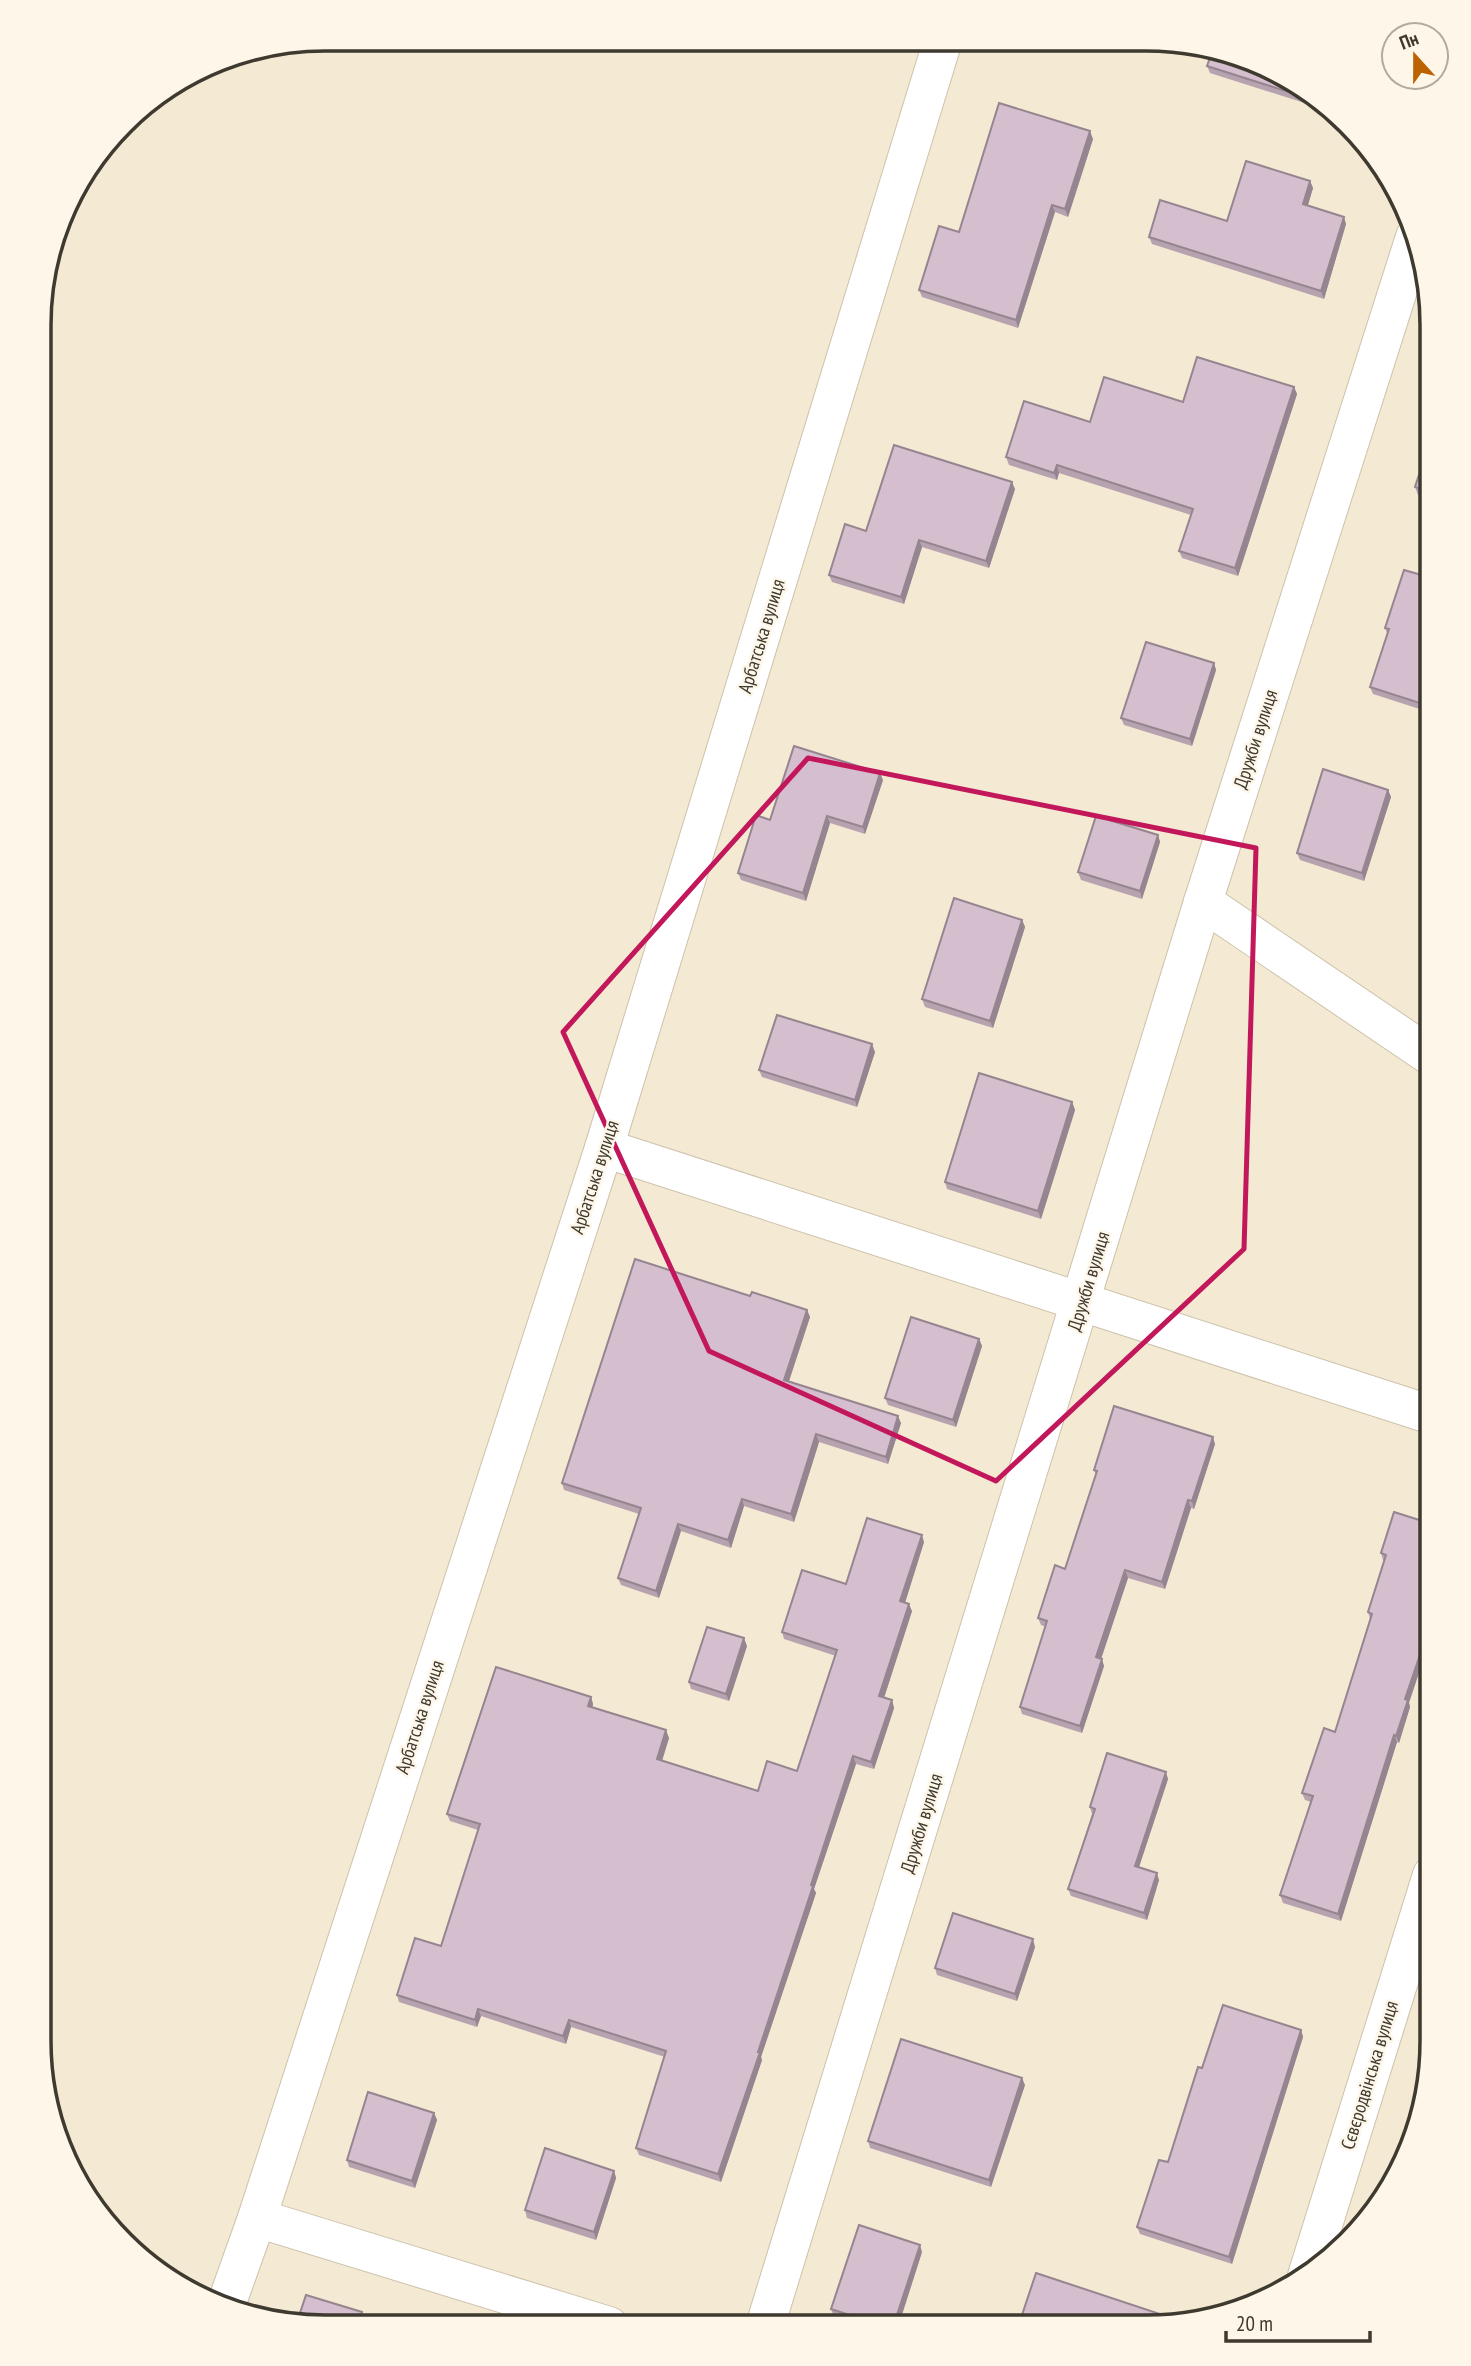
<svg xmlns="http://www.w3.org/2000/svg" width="1471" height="2366" font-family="'PT Sans Narrow',sans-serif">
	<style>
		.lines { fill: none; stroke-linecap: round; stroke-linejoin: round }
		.minor-casing { stroke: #cdc2ab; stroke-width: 40 }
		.tertiary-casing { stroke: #cdc2ab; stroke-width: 40 }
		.minor { stroke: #fff; stroke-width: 38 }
		.tertiary { stroke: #fff; stroke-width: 38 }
		.wall { fill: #b7a3b0 }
		.shaded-wall { fill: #958590 }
		.building { fill: #d5becd; stroke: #958590; stroke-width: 2 }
		.marked { fill: none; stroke: #c2185b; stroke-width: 5; stroke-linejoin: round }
		.labels { text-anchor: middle; stroke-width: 5; stroke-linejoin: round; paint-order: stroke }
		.street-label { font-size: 19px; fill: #3e3a30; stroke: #fef7e9 }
		.rim { fill: none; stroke: #3e3a30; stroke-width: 3.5 }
	</style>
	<rect width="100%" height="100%" fill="#f4e9d2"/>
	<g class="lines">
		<defs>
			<g id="minor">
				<polyline points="1203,902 1432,1057"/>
				<polyline points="604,1148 1432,1415"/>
				<polyline points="257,2218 609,2326"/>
				<polyline points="225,2308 257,2218 604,1148 943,40"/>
				<polyline points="765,2326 1203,902 1415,237"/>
			</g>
			<polyline id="tertiary" points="1307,2276 1432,1875"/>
		</defs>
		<use href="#minor" class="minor-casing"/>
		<use href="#tertiary" class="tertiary-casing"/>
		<use href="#minor" class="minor"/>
		<use href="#tertiary" class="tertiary"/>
	</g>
	<g class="wall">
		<polygon points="1207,66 1321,98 1336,113 1210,73"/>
		<polygon points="1093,139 1068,217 1055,212 1018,328 922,297 919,290 959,232"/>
		<polygon points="1310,181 1313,188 1307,206 1346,224 1324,299 1152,244 1149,237 1227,221"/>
		<polygon points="1294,387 1297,394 1238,576 1182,558 1179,551 1191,515 1059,473 1057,480 1009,465 1006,457 1090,422 1183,402"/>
		<polygon points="1432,435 1432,500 1418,495 1415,487"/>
		<polygon points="1015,489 989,568 922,547 904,604 832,582 829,575 866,531"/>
		<polygon points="1432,578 1432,713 1373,694 1370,687 1387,633 1385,628"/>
		<polygon points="1214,663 1216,670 1192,746 1124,725 1121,718"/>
		<polygon points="883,780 865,834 830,823 806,901 741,880 738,873 770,820"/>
		<polygon points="1388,790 1391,797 1364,881 1300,860 1297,853"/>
		<polygon points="1158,835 1160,842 1142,899 1081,880 1078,872"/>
		<polygon points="1022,920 1025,927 993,1028 925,1007 922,999"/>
		<polygon points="875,1052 857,1107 762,1077 759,1070"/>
		<polygon points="1072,1102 1075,1110 1041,1219 947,1189 945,1182"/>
		<polygon points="750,1296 807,1310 810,1317 789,1381 901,1423 888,1464 819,1442 794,1522 744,1506 731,1548 681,1531 659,1598 621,1585 618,1578 639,1514 564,1490 562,1483"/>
		<polygon points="979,1339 982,1346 956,1427 888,1405 885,1398"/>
		<polygon points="1215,1444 1194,1509 1191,1508 1165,1589 1128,1578 1101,1659 1104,1666 1082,1733 1022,1714 1020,1707 1046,1627 1041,1625 1038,1618 1065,1569 1096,1475 1094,1470"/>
		<polygon points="1394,1512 1409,1703 1410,1707 1399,1743 1397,1742 1341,1921 1283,1903 1280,1895 1311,1802 1305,1800 1302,1793 1335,1732 1370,1619 1368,1612 1385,1561 1383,1560 1381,1553"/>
		<polygon points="924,1542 905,1603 912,1611 884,1698 892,1700 894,1708 874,1769 856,1764 814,1889 816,1893 761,2057 762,2060 721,2182 639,2155 636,2148 665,2057 571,2027 566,2044 481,2016 477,2027 399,2002 397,1995 441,1946 478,1830 450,1821 447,1814 591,1697 593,1704 592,1707 669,1738 662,1761 758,1791 797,1771 836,1656 784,1639 782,1632 846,1584"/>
		<polygon points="747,1646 729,1701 691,1689 689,1682"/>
		<polygon points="1168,1779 1139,1867 1159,1880 1147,1920 1071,1896 1068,1889 1092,1814 1090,1807"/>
		<polygon points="1035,1947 1017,2001 937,1975 935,1968"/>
		<polygon points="1301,2030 1303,2037 1232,2264 1140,2234 1137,2227 1168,2162 1202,2068"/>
		<polygon points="1025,2085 991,2187 870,2148 868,2141"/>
		<polygon points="434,2113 437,2120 415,2188 349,2167 347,2160"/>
		<polygon points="614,2171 616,2178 596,2240 527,2218 525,2210"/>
		<polygon points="922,2252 898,2327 866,2327 834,2317 831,2309"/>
	</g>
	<g class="shaded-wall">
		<polygon points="1090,131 1093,139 1068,217 1065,209"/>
		<polygon points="1310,181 1313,188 1306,212 1303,204"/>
		<polygon points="1052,205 1055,212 1018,328 1016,320"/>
		<polygon points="1344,217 1346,224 1324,299 1321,291"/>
		<polygon points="1294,387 1297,394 1238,576 1235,568"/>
		<polygon points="1057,465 1059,473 1057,480 1054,473"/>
		<polygon points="1012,482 1015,489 989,568 986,561"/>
		<polygon points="919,540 922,547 904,604 901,597"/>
		<polygon points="1214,663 1216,670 1192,746 1190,739"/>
		<polygon points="880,773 883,780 865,834 863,827"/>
		<polygon points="1388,790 1391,797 1364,881 1362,873"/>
		<polygon points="827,816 830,823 806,901 803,893"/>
		<polygon points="1158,835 1160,842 1142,899 1140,891"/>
		<polygon points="1022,920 1025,927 993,1028 990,1021"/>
		<polygon points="872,1044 875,1052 857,1107 855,1100"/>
		<polygon points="1072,1102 1075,1110 1041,1219 1038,1211"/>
		<polygon points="807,1310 810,1317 787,1387 784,1380"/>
		<polygon points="979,1339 982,1346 956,1427 953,1420"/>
		<polygon points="898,1416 901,1423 888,1464 886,1457"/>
		<polygon points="816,1434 819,1442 794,1522 791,1514"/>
		<polygon points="1213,1437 1215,1444 1194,1509 1192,1501"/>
		<polygon points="742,1499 744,1506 731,1548 728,1540"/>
		<polygon points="1188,1500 1191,1508 1165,1589 1162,1582"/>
		<polygon points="678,1524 681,1531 659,1598 656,1591"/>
		<polygon points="922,1535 924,1542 903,1609 900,1601"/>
		<polygon points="1125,1570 1128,1578 1099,1665 1096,1657"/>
		<polygon points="909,1604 912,1611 882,1704 879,1696"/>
		<polygon points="1432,1619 1432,1634 1409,1703 1410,1707 1399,1743 1396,1736 1405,1699"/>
		<polygon points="744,1638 747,1646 729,1701 726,1694"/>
		<polygon points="1102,1659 1104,1666 1082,1733 1080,1726"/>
		<polygon points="591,1697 593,1704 591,1713 588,1706"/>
		<polygon points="892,1700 894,1708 874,1769 871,1762"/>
		<polygon points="666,1730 669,1738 660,1767 657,1759"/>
		<polygon points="1394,1735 1397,1742 1341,1921 1338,1914"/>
		<polygon points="853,1756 856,1764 814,1889 816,1893 761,2057 762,2060 721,2182 718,2174"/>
		<polygon points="1166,1772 1168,1779 1137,1873 1135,1866"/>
		<polygon points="1157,1873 1159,1880 1147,1920 1144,1913"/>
		<polygon points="1033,1939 1035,1947 1017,2001 1015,1994"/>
		<polygon points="478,2009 481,2016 477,2027 475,2020"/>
		<polygon points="569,2020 571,2027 566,2044 563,2036"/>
		<polygon points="1301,2030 1303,2037 1232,2264 1229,2257"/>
		<polygon points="1022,2078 1025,2085 991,2187 989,2180"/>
		<polygon points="434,2113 437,2120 415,2188 412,2181"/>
		<polygon points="614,2171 616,2178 596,2240 594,2232"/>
		<polygon points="920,2245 922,2252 898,2327 893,2327"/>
		<polygon points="362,2312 365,2319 363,2325 358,2325"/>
	</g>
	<g class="building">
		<polygon points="1213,49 1256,60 1321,98 1327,104 1207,66"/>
		<polygon points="999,103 1090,131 1065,209 1052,205 1016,320 919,290 939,226 959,232"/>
		<polygon points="1246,161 1310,181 1303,204 1344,217 1321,291 1149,237 1160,200 1227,221"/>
		<polygon points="1197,357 1294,387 1235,568 1179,551 1193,509 1057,465 1054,473 1006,457 1024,401 1090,422 1104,377 1183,402"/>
		<polygon points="1432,435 1432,493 1415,487"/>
		<polygon points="894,445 1012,482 986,561 919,540 901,597 829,575 845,524 866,531"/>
		<polygon points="1404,570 1432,578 1432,707 1370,687 1389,629 1385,628"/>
		<polygon points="1146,642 1214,663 1190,739 1121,718"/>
		<polygon points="794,746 880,773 863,827 827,816 803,893 738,873 756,815 770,820"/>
		<polygon points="1323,769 1388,790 1362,873 1297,853"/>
		<polygon points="1096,816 1158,835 1140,891 1078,872"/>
		<polygon points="954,898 1022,920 990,1021 922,999"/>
		<polygon points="777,1015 872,1044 855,1100 759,1070"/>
		<polygon points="979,1073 1072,1102 1038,1211 945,1182"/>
		<polygon points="635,1259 750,1296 752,1292 807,1310 784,1380 898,1416 886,1457 816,1434 791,1514 742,1499 728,1540 678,1524 656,1591 618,1578 641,1508 562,1483"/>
		<polygon points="911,1317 979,1339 953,1420 885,1398"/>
		<polygon points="1114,1406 1213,1437 1192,1501 1188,1500 1162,1582 1125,1570 1096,1657 1102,1659 1080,1726 1020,1707 1047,1621 1038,1618 1055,1565 1065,1569 1097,1471 1094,1470"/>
		<polygon points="1394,1512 1432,1524 1432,1619 1405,1699 1408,1700 1396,1736 1394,1735 1338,1914 1280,1895 1313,1796 1302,1793 1324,1728 1335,1732 1372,1614 1368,1612 1386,1555 1381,1553"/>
		<polygon points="867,1518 922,1535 900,1601 909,1604 879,1696 892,1700 871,1762 853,1756 811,1885 813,1886 758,2052 760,2052 718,2174 636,2148 666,2051 569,2020 563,2036 478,2009 475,2020 397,1995 415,1938 441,1946 480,1824 447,1814 496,1667 591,1697 588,1706 666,1730 657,1759 758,1791 767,1761 797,1771 837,1650 782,1632 802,1570 846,1584"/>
		<polygon points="707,1627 744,1638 726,1694 689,1682"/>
		<polygon points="1107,1753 1166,1772 1135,1866 1157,1873 1144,1913 1068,1889 1095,1809 1090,1807"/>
		<polygon points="953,1913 1033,1939 1015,1994 935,1968"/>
		<polygon points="1223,2005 1301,2030 1229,2257 1137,2227 1159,2160 1168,2162 1198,2067 1202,2068"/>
		<polygon points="901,2039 1022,2078 989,2180 868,2141"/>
		<polygon points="368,2092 434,2113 412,2181 347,2160"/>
		<polygon points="545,2148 614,2171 594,2232 525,2210"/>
		<polygon points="859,2225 920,2245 893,2327 886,2327 831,2309"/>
		<polygon points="1036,2273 1181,2321 1147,2328 1018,2327"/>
		<polygon points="306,2295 362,2312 358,2325 296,2325"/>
	</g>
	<path class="marked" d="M808,758L1256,848L1244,1249L996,1481L709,1351L563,1032Z"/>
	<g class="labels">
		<g class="street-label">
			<text transform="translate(761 636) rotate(-73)" y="7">Арбатська вулиця</text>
			<text transform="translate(1255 739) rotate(-72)" y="7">Дружби вулиця</text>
			<text transform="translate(594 1177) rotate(-72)" y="7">Арбатська вулиця</text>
			<text transform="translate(1088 1281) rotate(-73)" y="7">Дружби вулиця</text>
			<text transform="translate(419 1717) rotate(-72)" y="7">Арбатська вулиця</text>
			<text transform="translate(921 1823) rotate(-73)" y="7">Дружби вулиця</text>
			<text transform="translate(1369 2075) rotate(-73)" y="7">Сєвєродвінська вулиця</text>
		</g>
	</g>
	<path d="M0 0H1471V2366H0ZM325 51H1146A274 274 0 0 1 1420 325V2041A274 274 0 0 1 1146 2315H325A274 274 0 0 1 51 2041V325A274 274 0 0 1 325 51Z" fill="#fef7e9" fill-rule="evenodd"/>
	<path class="rim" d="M325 51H1146A274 274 0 0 1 1420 325V2041A274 274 0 0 1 1146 2315H325A274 274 0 0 1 51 2041V325A274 274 0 0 1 325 51Z"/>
	<g transform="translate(1415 56) rotate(339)"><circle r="33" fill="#fef7e9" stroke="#b1ab9f" stroke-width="2"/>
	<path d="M0-5L12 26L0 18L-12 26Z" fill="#bc6201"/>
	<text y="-10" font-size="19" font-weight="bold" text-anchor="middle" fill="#3e3a30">Пн</text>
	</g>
	<path d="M1226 2331v10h144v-10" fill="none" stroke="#3e3a30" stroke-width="3.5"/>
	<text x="1236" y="2331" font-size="21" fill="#3e3a30" stroke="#fef7e9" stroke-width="5" paint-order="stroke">20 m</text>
</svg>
